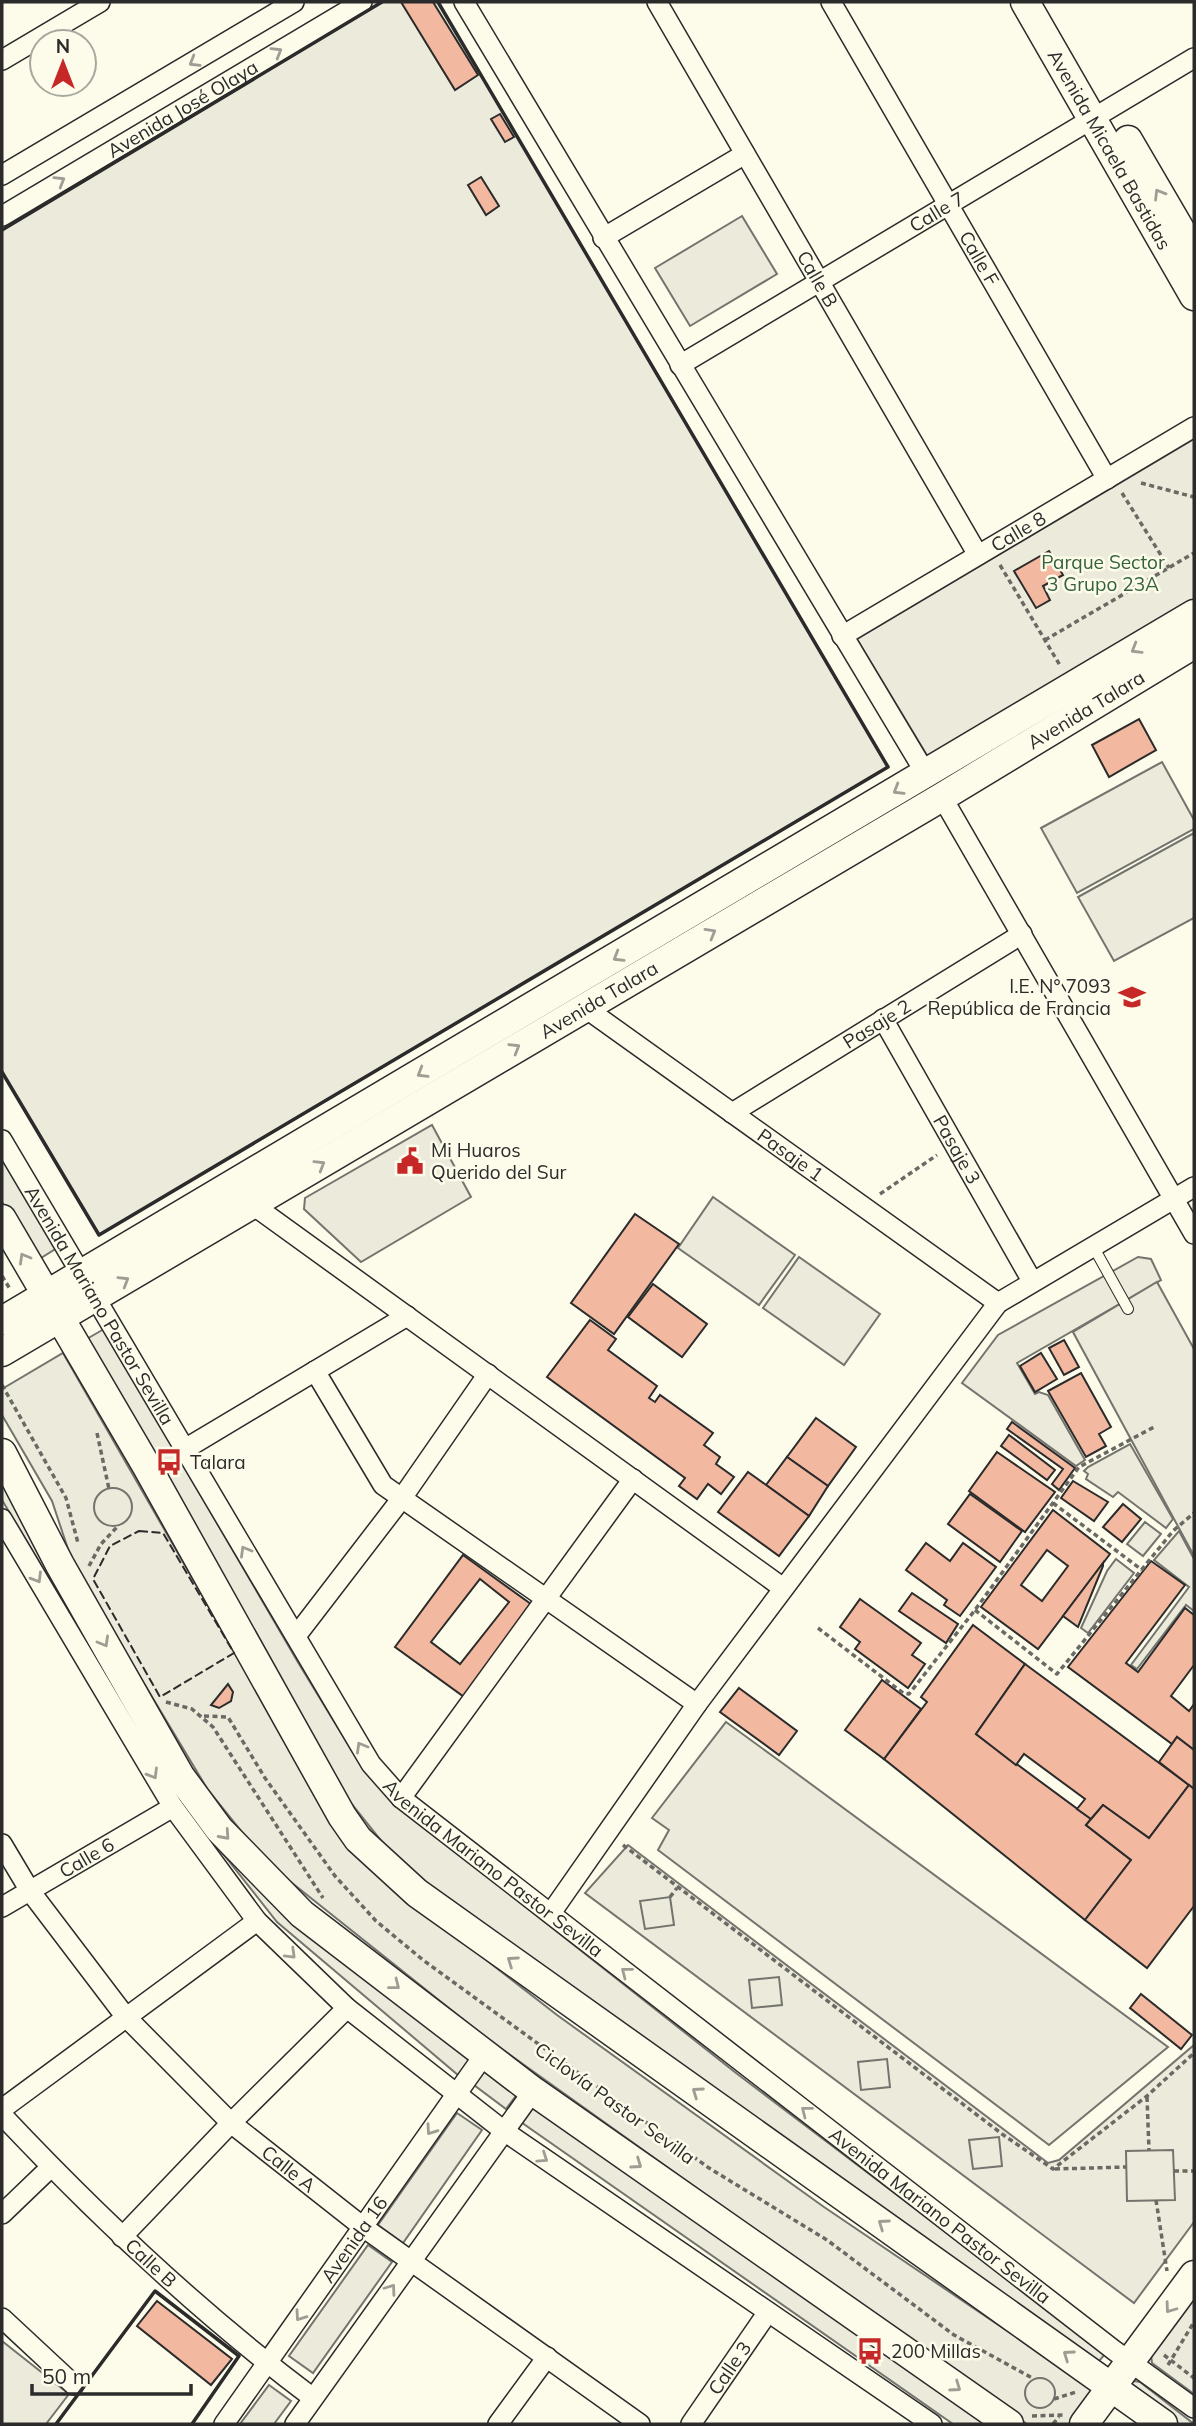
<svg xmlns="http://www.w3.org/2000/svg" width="1196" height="2426" font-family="Mulish,sans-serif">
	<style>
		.green { fill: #ecebdb; stroke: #74746e; stroke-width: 2 }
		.parking { fill: #eceadb; stroke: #74746e; stroke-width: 2 }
		.building { fill: #f2b8a0; stroke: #2b2b2b; stroke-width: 2; fill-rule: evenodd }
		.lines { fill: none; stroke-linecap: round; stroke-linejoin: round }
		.lane-casing { stroke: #2b2b2b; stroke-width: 12 }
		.street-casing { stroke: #2b2b2b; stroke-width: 22 }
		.secondary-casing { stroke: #2b2b2b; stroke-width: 31 }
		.path { stroke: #6a6964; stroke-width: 3.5; stroke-dasharray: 5 3.5; stroke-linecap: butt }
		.lane { stroke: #fdfbea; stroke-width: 10 }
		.street { stroke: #fdfbea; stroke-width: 19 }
		.secondary { stroke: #fdfbea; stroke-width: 28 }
		.fence { stroke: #2b2b2b; stroke-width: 2; stroke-dasharray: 9 3.5; stroke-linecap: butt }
		.wall { stroke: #2b2b2b; stroke-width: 3.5 }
		.oneway { stroke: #9e9d94 }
		.labels { text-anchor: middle; stroke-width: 5; stroke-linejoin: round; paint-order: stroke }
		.street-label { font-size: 19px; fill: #2b2b2b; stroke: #fdfbea }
		.park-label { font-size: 19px; fill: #34623c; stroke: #fdfbea }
		.poi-label { font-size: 19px; fill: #2b2b2b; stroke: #fdfbea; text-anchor: start }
	</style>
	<rect width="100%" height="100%" fill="#fdfbea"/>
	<g class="green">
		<polygon points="382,2 438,2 888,767 99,1235 2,1072 2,230"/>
		<polygon points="742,216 777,274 690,326 655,268"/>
		<polygon points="1194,439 1194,599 928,757 857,639"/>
		<polygon points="1162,762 1194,820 1194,829 1077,893 1041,828"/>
		<polygon points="1194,833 1194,918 1114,961 1078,897"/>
		<polygon points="432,1125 471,1197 361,1262 304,1209 305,1198"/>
		<polygon points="2,1155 57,1248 36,1261 2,1202"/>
		<polygon points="713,1197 795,1255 759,1305 678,1248"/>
		<polygon points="799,1257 880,1314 844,1365 763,1308"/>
		<polygon points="1138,1257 1151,1259 1161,1280 1017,1363 1035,1394 1039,1392 1048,1395 1085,1460 1076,1466 962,1383 998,1335"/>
		<polygon points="104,1329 299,1664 352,1751 372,1777 455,1851 736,2073 1106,2353 1094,2367 509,1951 395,1858 350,1802 85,1340"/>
		<polygon points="63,1353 319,1799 395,1889 557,2015 824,2207 1099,2393 1074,2424 1027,2424 489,2040 267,1863 208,1790 74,1567 52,1501 2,1415 2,1389"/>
		<polygon points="1130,1444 1173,1519 1166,1528 1118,1492 1113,1497 1086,1479 1088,1474 1084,1471 1088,1467"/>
		<polygon points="2,1467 83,1635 2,1500"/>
		<polygon points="1145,1522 1161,1534 1143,1556 1127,1544"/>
		<polygon points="1179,1531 1194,1559 1194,1611 1186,1605 1137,1669 1131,1665 1189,1587 1154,1560"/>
		<polygon points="1116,1559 1134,1573 1088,1633 1081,1628 1107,1571"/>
		<polygon points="186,1807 474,2058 458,2075 277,1922"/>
		<polygon points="628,1845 1048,2163 1059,2160 1194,2045 1194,2222 1134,2303 585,1893"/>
		<polygon points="486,2069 518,2093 506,2109 474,2085"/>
		<polygon points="531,2102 991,2424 953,2424 518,2120"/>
		<polygon points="457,2113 482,2130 403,2243 378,2225"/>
		<polygon points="368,2245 392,2262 313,2373 289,2356"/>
		<polygon points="1194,2296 1194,2394 1152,2363 1151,2355"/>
		<polygon points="2,2341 69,2394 46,2424 2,2424"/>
		<polygon points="1134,2381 1140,2382 1194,2424 1175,2424 1132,2394 1131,2383"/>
		<polygon points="269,2385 291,2401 274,2424 240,2424"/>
	</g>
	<g class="parking">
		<polygon points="1157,1282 1194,1349 1194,1556 1073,1332"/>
		<circle cx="113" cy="1507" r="19"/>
		<polygon points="726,1722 781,1762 1168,2047 1049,2145 658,1850 669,1830 652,1818"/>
		<polygon points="670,1897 674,1925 645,1929 640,1901"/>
		<polygon points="779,1977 782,2005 752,2008 749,1980"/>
		<polygon points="887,2059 890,2087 861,2090 858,2062"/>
		<polygon points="999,2137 1002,2166 973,2169 969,2140"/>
		<polygon points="1173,2150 1175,2200 1127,2201 1126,2151"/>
		<circle cx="1040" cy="2393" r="15"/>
	</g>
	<g class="building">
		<polygon points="401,2 433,2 478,75 455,90"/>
		<polygon points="500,114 514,137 505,142 491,119"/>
		<polygon points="481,177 499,206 486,215 468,185"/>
		<polygon points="1049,551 1063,575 1043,586 1050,600 1036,608 1014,571"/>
		<polygon points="1139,719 1156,750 1109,777 1092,745"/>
		<polygon points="635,1214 679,1244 614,1334 571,1303"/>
		<polygon points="653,1284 707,1324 682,1357 628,1317"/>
		<polygon points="590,1320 616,1339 608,1350 657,1386 649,1398 655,1402 660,1395 713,1433 704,1445 720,1457 716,1464 734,1477 721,1494 708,1484 697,1499 679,1486 685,1478 547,1377"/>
		<polygon points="1064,1340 1079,1367 1064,1375 1049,1348"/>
		<polygon points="1041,1353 1057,1379 1035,1392 1020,1366"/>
		<polygon points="1081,1373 1111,1427 1099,1434 1106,1446 1086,1457 1048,1391"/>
		<polygon points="816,1418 856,1447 828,1486 787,1457"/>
		<polygon points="1012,1422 1075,1468 1059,1490 1052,1484 1063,1469 1007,1429"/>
		<polygon points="1009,1435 1055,1470 1047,1480 1001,1446"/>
		<polygon points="997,1452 1055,1492 1025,1532 969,1491"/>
		<polygon points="787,1457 828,1486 809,1516 766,1485"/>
		<polygon points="748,1472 809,1516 779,1556 718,1512"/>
		<polygon points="1073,1481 1108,1502 1094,1521 1061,1498"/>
		<polygon points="970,1494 1022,1531 1000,1562 948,1524"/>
		<polygon points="1123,1504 1141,1519 1122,1542 1103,1527"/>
		<path d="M1053,1510L1110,1554L1038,1649L981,1607ZM1047,1550L1068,1566L1042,1601L1021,1585Z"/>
		<polygon points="926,1543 950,1561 963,1543 996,1567 960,1616 944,1605 947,1600 906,1570"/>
		<path d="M463,1555L535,1607L467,1699L395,1647ZM480,1579L509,1602L460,1664L431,1642Z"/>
		<polygon points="1151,1561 1185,1585 1126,1663 1138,1672 1185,1608 1194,1615 1194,1665 1171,1696 1189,1711 1194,1704 1194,1750 1177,1737 1172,1744 1068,1667"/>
		<polygon points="1103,1563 1103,1566 1078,1627 1063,1616"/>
		<polygon points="912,1593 958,1624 946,1643 899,1611"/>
		<polygon points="860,1599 921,1643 912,1655 925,1664 908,1688 855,1649 860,1642 840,1627"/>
		<polygon points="973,1625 1025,1664 976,1734 1091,1819 1086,1825 1131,1860 1085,1920 884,1759 927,1702 921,1697"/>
		<polygon points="1025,1664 1189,1785 1149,1838 1103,1805 1091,1819 1077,1809 1085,1799 1024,1754 1016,1765 976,1734"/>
		<polygon points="882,1680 921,1709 884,1759 845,1730"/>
		<polygon points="228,1684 233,1692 231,1701 219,1708 211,1705"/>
		<polygon points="739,1688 797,1731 779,1755 720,1712"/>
		<polygon points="1177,1737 1194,1750 1194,1789 1159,1762"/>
		<polygon points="1189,1785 1194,1789 1194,1906 1147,1968 1085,1920 1131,1860 1086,1825 1103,1805 1149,1838"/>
		<polygon points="1141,1994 1192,2035 1181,2049 1130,2008"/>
		<polygon points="157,2301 232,2359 211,2385 137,2326"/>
	</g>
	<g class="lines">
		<defs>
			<polyline id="lane" points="1093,1246 1128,1309"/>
			<g id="street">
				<polyline points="464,2 926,774"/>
				<path id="s1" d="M657,2L978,555"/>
				<path id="s2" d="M831,2L1107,479"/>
				<polyline points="2,60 100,2"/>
				<polyline points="2,175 294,2"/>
				<path id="s3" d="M2,216L362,2"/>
				<polyline points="603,238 745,154"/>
				<path id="s4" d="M680,365L1194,58"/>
				<path id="s5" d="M842,636L1194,427"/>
				<polyline points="942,797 1194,1234"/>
				<path id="s6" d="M584,1007L998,1303"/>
				<path id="s7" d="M883,1019L1032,1281"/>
				<path id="s8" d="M732,1113L1022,934"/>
				<path id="s9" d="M2,1140L371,1764L401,1798L1115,2351L1194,2408"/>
				<polyline points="253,1205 783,1588"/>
				<polyline points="315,1371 383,1485 697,1704"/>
				<polyline points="185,1449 407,1316"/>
				<polyline points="2,1519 173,1807 257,1921 347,2008 504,2131 932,2424"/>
				<polyline points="296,1636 402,1498 488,1374"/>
				<polyline points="401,1798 633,1479"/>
				<path id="s10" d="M2,1844L30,1891L125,2016L231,2123L363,2227L640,2424"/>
				<path id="s11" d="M2,1907L173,1807"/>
				<polyline points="551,1913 697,1704 998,1303 1194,1187"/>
				<polyline points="2,2109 257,1921"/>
				<path id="s12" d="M2,2115C98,2217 201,2314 313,2398"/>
				<polyline points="2,2214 51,2167"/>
				<polyline points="122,2237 231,2123 347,2008"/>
				<polyline points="2,2318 74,2385"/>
				<path id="s13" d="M224,2424L484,2055"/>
				<polyline points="295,2424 533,2091"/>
				<polyline points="498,2424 547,2357"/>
				<path id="s14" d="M691,2424L768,2312"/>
			</g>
			<g id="secondary">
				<path id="s15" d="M1025,2L1194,296"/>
				<polyline points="1128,140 1194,253"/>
				<polyline points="2,1219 146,1465 342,1816 358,1839 417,1893 1163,2424"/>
				<polyline points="2,1321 1194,614"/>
				<path id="s16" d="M2,1352L942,797L1194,644"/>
				<polyline points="2,1453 60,1565 180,1776 219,1829 302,1914 533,2091 1009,2424"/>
				<polyline points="1084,2424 1194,2275"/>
			</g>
		</defs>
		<use href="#lane" class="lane-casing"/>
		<use href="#street" class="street-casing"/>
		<use href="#secondary" class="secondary-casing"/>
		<g class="path">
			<polyline points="1141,483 1194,497"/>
			<polyline points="1122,493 1169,568"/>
			<polyline points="1000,565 1061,667"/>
			<polyline points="1045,640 1194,553"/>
			<polyline points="880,1194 937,1155"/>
			<polyline points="2,1276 10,1289"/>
			<polyline points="2,1385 66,1498 78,1543"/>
			<polyline points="97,1433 109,1489"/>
			<polyline points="1053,1503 1142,1570"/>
			<polyline points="89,1566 101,1544 118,1526"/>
			<polyline points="975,1610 1057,1674 1173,1531 1194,1513"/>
			<polyline points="818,1628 903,1693 909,1694 975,1610 1079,1467 1154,1427"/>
			<polyline points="166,1702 192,1709 213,1727 323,1898"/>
			<polyline points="204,1716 228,1717 265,1778 335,1876 376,1921 423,1960 709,2168 827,2240 954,2335 1034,2379"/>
			<polyline points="623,1845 1002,2134 1053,2169 1147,2096 1194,2053"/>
			<polyline points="670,1897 677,1888"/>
			<polyline points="1147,2097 1149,2150"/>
			<polyline points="1055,2169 1126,2167"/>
			<polyline points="1174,2171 1194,2171"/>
			<polyline points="1156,2200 1167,2271"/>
			<polyline points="1164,2355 1194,2378"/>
			<polyline points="1168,2365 1194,2322"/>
			<polyline points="1054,2399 1076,2392"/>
			<polyline points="1032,2416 1063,2415"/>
			<polyline points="1053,2424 1059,2417"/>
		</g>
		<use href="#lane" class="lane"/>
		<use href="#street" class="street"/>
		<use href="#secondary" class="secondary"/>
		<polygon class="fence" points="139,1531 163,1533 234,1653 160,1697 93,1579 110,1546"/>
		<g class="wall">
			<polyline points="2,230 382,2"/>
			<polyline points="2,1072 99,1235 888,767 438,2"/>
			<polyline points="56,2424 155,2291 239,2356 192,2424"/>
		</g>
	</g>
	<defs><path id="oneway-chevron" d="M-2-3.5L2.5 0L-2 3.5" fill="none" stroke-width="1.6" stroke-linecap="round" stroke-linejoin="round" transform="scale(1.75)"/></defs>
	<g class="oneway">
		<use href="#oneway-chevron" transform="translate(277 52) rotate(-31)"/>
		<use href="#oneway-chevron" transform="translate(194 62) rotate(149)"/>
		<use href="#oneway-chevron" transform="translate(60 181) rotate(-31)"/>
		<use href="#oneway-chevron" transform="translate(1159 194) rotate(-121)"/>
		<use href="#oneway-chevron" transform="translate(1136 649) rotate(149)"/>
		<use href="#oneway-chevron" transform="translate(898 790) rotate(149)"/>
		<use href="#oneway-chevron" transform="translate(711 933) rotate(-30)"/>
		<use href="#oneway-chevron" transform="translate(618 957) rotate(149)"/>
		<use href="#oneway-chevron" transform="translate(515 1048) rotate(-31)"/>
		<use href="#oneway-chevron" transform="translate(422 1073) rotate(149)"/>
		<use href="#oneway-chevron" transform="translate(320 1165) rotate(-31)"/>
		<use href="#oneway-chevron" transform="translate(24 1258) rotate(-120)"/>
		<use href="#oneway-chevron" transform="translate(124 1281) rotate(-31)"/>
		<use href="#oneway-chevron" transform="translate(245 1551) rotate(-120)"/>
		<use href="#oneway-chevron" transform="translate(37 1578) rotate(59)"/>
		<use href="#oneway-chevron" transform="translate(104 1642) rotate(60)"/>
		<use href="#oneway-chevron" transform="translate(361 1747) rotate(-120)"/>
		<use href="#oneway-chevron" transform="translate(153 1774) rotate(59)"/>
		<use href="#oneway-chevron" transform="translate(225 1835) rotate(48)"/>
		<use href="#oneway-chevron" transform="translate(291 1954) rotate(44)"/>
		<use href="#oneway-chevron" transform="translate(512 1961) rotate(-145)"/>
		<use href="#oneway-chevron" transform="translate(626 1972) rotate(-142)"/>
		<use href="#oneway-chevron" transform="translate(395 1985) rotate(38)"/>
		<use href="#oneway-chevron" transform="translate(697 2092) rotate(-145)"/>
		<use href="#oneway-chevron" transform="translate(806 2111) rotate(-142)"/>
		<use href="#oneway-chevron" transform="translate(431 2130) rotate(125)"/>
		<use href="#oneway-chevron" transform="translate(543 2158) rotate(34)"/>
		<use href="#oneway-chevron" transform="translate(637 2164) rotate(35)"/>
		<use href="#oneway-chevron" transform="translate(883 2224) rotate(-145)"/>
		<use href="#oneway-chevron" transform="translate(391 2289) rotate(-54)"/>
		<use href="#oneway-chevron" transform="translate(1170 2308) rotate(126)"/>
		<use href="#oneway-chevron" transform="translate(300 2316) rotate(125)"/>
		<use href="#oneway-chevron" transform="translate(1068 2355) rotate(-145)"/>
		<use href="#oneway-chevron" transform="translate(956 2387) rotate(35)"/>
	</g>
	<defs>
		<symbol id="school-bare" viewBox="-9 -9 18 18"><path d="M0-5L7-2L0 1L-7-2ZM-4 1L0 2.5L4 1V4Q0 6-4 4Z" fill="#c62828" stroke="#fdfbea" stroke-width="2.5" paint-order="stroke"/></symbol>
		<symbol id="civic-bare" viewBox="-9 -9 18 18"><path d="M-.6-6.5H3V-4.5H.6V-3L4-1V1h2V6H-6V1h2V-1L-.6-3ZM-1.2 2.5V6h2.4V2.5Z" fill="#c62828" stroke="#fdfbea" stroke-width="2.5" paint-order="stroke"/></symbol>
		<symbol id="bus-bare" viewBox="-9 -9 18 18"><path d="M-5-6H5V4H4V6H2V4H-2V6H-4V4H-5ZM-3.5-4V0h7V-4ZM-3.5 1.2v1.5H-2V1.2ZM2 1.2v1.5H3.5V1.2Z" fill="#c62828" stroke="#fdfbea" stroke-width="2.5" paint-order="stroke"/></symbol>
	</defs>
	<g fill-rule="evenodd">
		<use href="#school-bare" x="1113" y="978" width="38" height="38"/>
		<use href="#civic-bare" x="391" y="1142" width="38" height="38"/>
		<use href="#bus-bare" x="150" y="1443" width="38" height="38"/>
		<use href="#bus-bare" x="851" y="2332" width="38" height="38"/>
	</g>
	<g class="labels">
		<g class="street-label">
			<text dy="7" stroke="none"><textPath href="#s3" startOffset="210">Avenida José Olaya</textPath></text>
			<text dy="7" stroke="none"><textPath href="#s15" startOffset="170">Avenida Micaela Bastidas</textPath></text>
			<text dy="7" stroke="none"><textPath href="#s4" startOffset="299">Calle 7</textPath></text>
			<text dy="7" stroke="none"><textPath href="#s2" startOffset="296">Calle F</textPath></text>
			<text dy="7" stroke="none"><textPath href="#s1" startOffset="320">Calle B</textPath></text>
			<text dy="7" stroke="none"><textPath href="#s5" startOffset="205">Calle 8</textPath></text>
			<text dy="7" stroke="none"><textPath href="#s16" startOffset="1260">Avenida Talara</textPath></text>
			<text dy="7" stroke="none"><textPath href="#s16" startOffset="693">Avenida Talara</textPath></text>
			<text dy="7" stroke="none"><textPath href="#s8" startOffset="170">Pasaje 2</textPath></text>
			<text dy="7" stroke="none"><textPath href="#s7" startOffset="150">Pasaje 3</textPath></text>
			<text dy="7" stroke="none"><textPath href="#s6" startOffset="254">Pasaje 1</textPath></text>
			<text dy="7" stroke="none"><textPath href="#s9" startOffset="192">Avenida Mariano Pastor Sevilla</textPath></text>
			<text dy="7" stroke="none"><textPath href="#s11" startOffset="98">Calle 6</textPath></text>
			<text dy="7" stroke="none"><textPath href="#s9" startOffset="886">Avenida Mariano Pastor Sevilla</textPath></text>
			<text transform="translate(615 2103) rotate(36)" y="7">Ciclovía Pastor Sevilla</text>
			<text dy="7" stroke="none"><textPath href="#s10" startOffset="436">Calle A</textPath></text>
			<text dy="7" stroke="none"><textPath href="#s9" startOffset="1452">Avenida Mariano Pastor Sevilla</textPath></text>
			<text dy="7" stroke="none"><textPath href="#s13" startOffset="226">Avenida 16</textPath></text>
			<text dy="7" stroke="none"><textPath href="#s12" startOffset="210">Calle B</textPath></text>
			<text dy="7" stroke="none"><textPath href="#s14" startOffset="68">Calle 3</textPath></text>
		</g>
		<g class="park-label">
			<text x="1103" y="569">Parque Sector<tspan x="1103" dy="22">3 Grupo 23A</tspan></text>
		</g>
		<g class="poi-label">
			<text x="1111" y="993" text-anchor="end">I.E. N° 7093<tspan x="1111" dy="22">República de Francia</tspan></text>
			<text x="431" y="1157">Mi Huaros<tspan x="431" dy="22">Querido del Sur</tspan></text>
			<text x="190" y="1469">Talara</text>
			<text x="891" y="2358">200 Millas</text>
		</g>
	</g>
	<rect width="1196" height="2426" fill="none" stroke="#2b2b2b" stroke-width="7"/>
	<g transform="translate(63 63)"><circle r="33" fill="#fdfbea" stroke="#a9a89e" stroke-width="2"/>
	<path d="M0-5L12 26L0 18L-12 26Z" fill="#c62828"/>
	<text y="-10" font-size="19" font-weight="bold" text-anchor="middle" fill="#2b2b2b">N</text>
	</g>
	<path d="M32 2384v10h159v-10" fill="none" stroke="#2b2b2b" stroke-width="3.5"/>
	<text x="42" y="2384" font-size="21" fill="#2b2b2b" stroke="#fdfbea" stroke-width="5" paint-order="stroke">50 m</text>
</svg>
